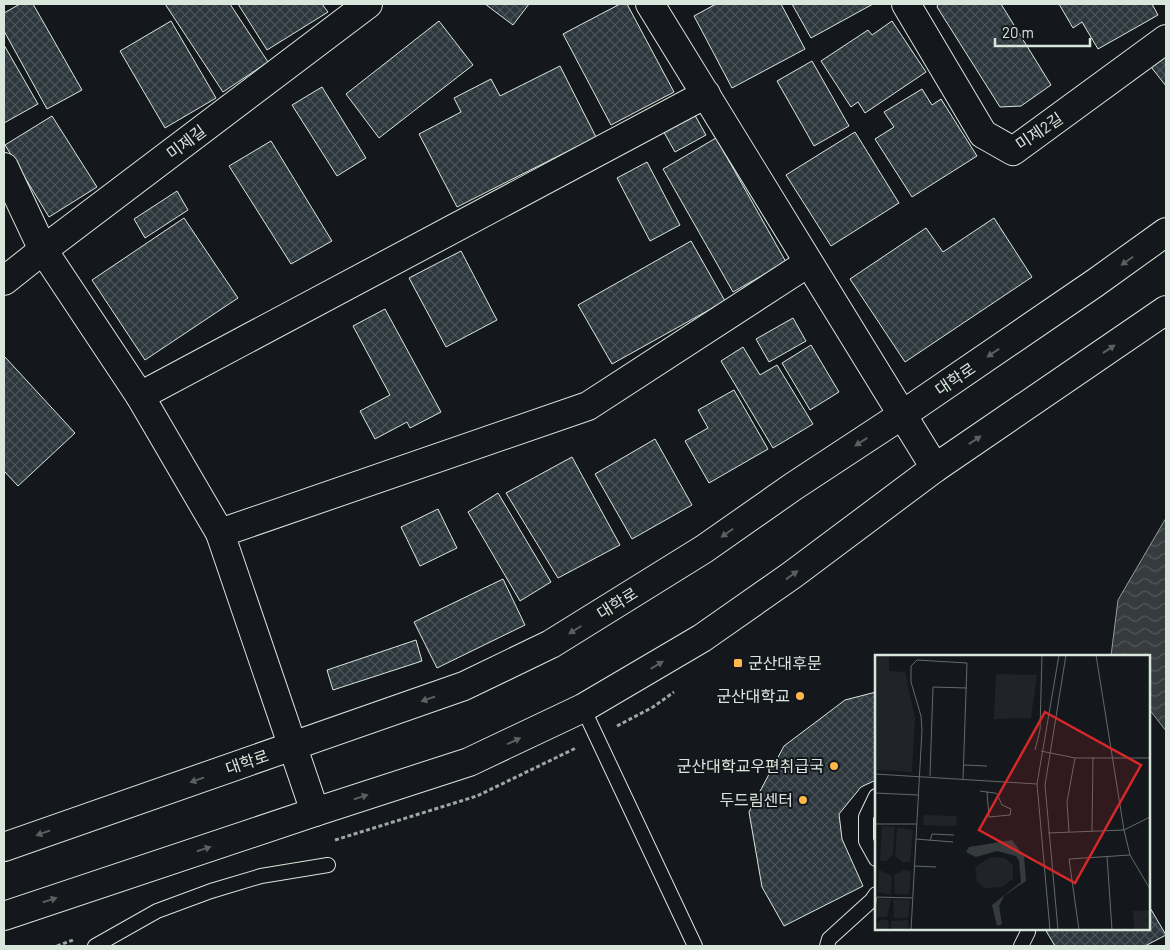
<svg xmlns="http://www.w3.org/2000/svg" width="1170" height="950" font-family="Barlow,'Noto Sans KR',sans-serif">
	<style>
		.water { fill: url(#water-waves); stroke: #939e99 }
		.building { fill: url(#building-cross-hatch); stroke: #d8e6dc }
		.lines { fill: none; stroke-linecap: round; stroke-linejoin: round }
		.service-casing { stroke: #d8e6dc; stroke-width: 16 }
		.minor-casing { stroke: #d8e6dc; stroke-width: 30 }
		.tertiary-casing { stroke: #d8e6dc; stroke-width: 30 }
		.path { stroke: #9da8a2; stroke-width: 3; stroke-dasharray: 4 2.5; stroke-linecap: butt }
		.service { stroke: #14181c; stroke-width: 14 }
		.minor { stroke: #14181c; stroke-width: 28 }
		.tertiary { stroke: #14181c; stroke-width: 28 }
		.oneway { fill: #59605f }
		.poi-dot { fill: #ffb74d; stroke: #14181c; stroke-width: 2 }
		.labels { text-anchor: middle; stroke-width: 4; stroke-linejoin: round; paint-order: stroke }
		.street-label { font-size: 16px; fill: #d8e6dc; stroke: #14181c }
		.poi-label { font-size: 16px; fill: #d8e6dc; stroke: #14181c; text-anchor: end }
		.inset-road { fill: none; stroke: #626a69; stroke-width: 1 }
		.view { fill: #d62828; fill-opacity: 0.15; stroke: #d62828; stroke-width: 2.5 }
		.inset-edge { fill: none; stroke: #d8e6dc; stroke-width: 2.5 }
	</style>
	<defs>
		<pattern id="water-waves" width="16" height="10" patternUnits="userSpaceOnUse" patternTransform="scale(1.25)"><rect width="16" height="10" fill="#363b3e"/><path d="M0 5q4-4 8 0t8 0" fill="none" stroke="#525759"/></pattern>
		<pattern id="building-cross-hatch" width="8" height="8" patternUnits="userSpaceOnUse" patternTransform="scale(1.25)"><rect width="8" height="8" fill="#2c363c"/><path d="M0 0l8 8M0 8l8-8" fill="none" stroke="#4a5358"/></pattern>
	</defs>
	<rect width="100%" height="100%" fill="#14181c"/>
	<polygon class="water" points="1166,518 1166,731 1149,709 1149,656 1111,656 1118,600"/>
	<g class="building">
		<polygon points="20,4 33,4 82,90 47,109 4,31 4,13"/>
		<polygon points="165,4 230,4 268,62 223,92"/>
		<polygon points="238,4 322,4 328,12 267,50"/>
		<polygon points="485,4 529,4 513,25"/>
		<polygon points="620,4 627,4 674,92 611,125 563,34"/>
		<polygon points="716,4 781,4 805,49 732,88 694,16"/>
		<polygon points="792,4 873,4 811,38"/>
		<polygon points="938,4 1001,4 1051,85 1021,106 1000,107 937,7"/>
		<polygon points="1059,4 1152,4 1158,15 1098,49 1082,22 1073,28"/>
		<polygon points="171,21 216,98 165,128 120,51"/>
		<polygon points="439,21 473,65 379,138 346,94"/>
		<polygon points="892,21 926,72 865,113 858,102 851,107 821,61 868,30 872,35"/>
		<polygon points="4,45 38,104 4,123"/>
		<polygon points="1166,50 1166,86 1148,63"/>
		<polygon points="812,61 849,126 814,146 777,81"/>
		<polygon points="560,66 596,137 457,207 419,134 461,112 454,98 491,79 500,96"/>
		<polygon points="322,87 366,158 337,176 292,105"/>
		<polygon points="922,89 932,105 941,99 977,156 912,197 875,139 894,127 884,112"/>
		<polygon points="692,110 706,135 675,152 661,127"/>
		<polygon points="52,116 97,187 49,217 5,145"/>
		<polygon points="855,132 899,203 831,246 786,175"/>
		<polygon points="716,138 786,262 733,292 663,169"/>
		<polygon points="271,141 332,241 291,264 229,166"/>
		<polygon points="647,162 680,225 650,241 617,178"/>
		<polygon points="177,191 188,210 145,238 134,219"/>
		<polygon points="184,218 238,298 145,360 92,280"/>
		<polygon points="994,218 1032,277 905,362 850,279 926,228 943,252"/>
		<polygon points="691,241 725,301 612,364 578,305"/>
		<polygon points="461,251 497,320 446,347 409,278"/>
		<polygon points="385,309 441,412 410,428 407,422 375,439 360,411 390,395 353,326"/>
		<polygon points="793,318 806,341 769,362 756,339"/>
		<polygon points="811,345 839,392 810,410 782,363"/>
		<polygon points="743,347 760,375 777,365 813,424 773,448 721,361"/>
		<polygon points="4,356 75,433 18,486 4,471"/>
		<polygon points="734,390 768,449 709,483 685,441 708,428 698,410"/>
		<polygon points="655,439 692,505 632,539 595,474"/>
		<polygon points="572,457 620,545 558,578 506,493"/>
		<polygon points="498,493 551,582 520,601 468,512"/>
		<polygon points="438,509 457,548 420,566 401,527"/>
		<polygon points="503,579 525,625 437,668 414,622"/>
		<polygon points="416,640 422,661 333,690 327,670"/>
		<polygon points="876,692 876,780 861,787 839,814 842,839 863,886 784,926 762,887 749,812 784,746 845,700"/>
		<polygon points="1149,906 1166,935 1145,946 1055,946 1045,929 1149,929"/>
	</g>
	<g class="lines">
		<defs>
			<g id="service">
				<polyline points="583,708 695,946"/>
				<polyline points="876,796 866,817 866,841 876,859"/>
				<polyline points="95,946 157,911 211,891 261,876 328,865"/>
				<polyline points="827,946 829,939 872,900 876,894"/>
				<polyline points="1021,946 1028,932 1027,929"/>
			</g>
			<g id="minor">
				<polyline points="650,4 935,468"/>
				<polyline points="906,4 983,134 1013,151 1166,39"/>
				<polyline points="4,167 43,250 140,396 220,533 315,812"/>
				<polyline points="4,281 43,250 368,4"/>
				<polyline points="140,396 706,94"/>
				<polyline points="220,533 588,406 808,263"/>
			</g>
			<g id="tertiary">
				<polyline points="4,847 464,686 551,644 704,549 794,486 902,415 1095,283 1166,232"/>
				<polyline points="4,916 315,812 469,762 583,708 702,638 792,575 935,468 1166,310"/>
			</g>
		</defs>
		<use href="#service" class="service-casing"/>
		<use href="#minor" class="minor-casing"/>
		<use href="#tertiary" class="tertiary-casing"/>
		<g class="path">
			<polyline points="617,726 653,707 674,692"/>
			<polyline points="335,840 477,796 576,748"/>
			<polyline points="57,946 73,940"/>
		</g>
		<use href="#service" class="service"/>
		<use href="#minor" class="minor"/>
		<use href="#tertiary" class="tertiary"/>
	</g>
	<defs><path id="oneway-solid" d="M-6-.8H1V-3.2L6.5 0L1 3.2V.8H-6Z" transform="scale(1.25)"/></defs>
	<g class="oneway">
		<use href="#oneway-solid" transform="translate(1127 261) rotate(145)"/>
		<use href="#oneway-solid" transform="translate(1109 349) rotate(-34)"/>
		<use href="#oneway-solid" transform="translate(993 353) rotate(146)"/>
		<use href="#oneway-solid" transform="translate(975 440) rotate(-34)"/>
		<use href="#oneway-solid" transform="translate(861 442) rotate(147)"/>
		<use href="#oneway-solid" transform="translate(727 533) rotate(145)"/>
		<use href="#oneway-solid" transform="translate(792 575) rotate(-36)"/>
		<use href="#oneway-solid" transform="translate(575 630) rotate(148)"/>
		<use href="#oneway-solid" transform="translate(657 665) rotate(-31)"/>
		<use href="#oneway-solid" transform="translate(428 699) rotate(161)"/>
		<use href="#oneway-solid" transform="translate(514 741) rotate(-25)"/>
		<use href="#oneway-solid" transform="translate(197 780) rotate(161)"/>
		<use href="#oneway-solid" transform="translate(361 797) rotate(-18)"/>
		<use href="#oneway-solid" transform="translate(43 833) rotate(161)"/>
		<use href="#oneway-solid" transform="translate(204 849) rotate(-18)"/>
		<use href="#oneway-solid" transform="translate(50 900) rotate(-18)"/>
	</g>
	<g class="poi-dot">
		<rect x="733" y="658" width="10" height="10" rx="2.5"/>
		<circle cx="800" cy="696" r="5"/>
		<circle cx="834" cy="766" r="5"/>
		<circle cx="803" cy="800" r="5"/>
	</g>
	<g class="labels">
		<g class="street-label">
			<text transform="translate(1039 131) rotate(-34)" y="6">미제2길</text>
			<text transform="translate(186 142) rotate(-37)" y="6">미제길</text>
			<text transform="translate(955 379) rotate(-34)" y="6">대학로</text>
			<text transform="translate(617 603) rotate(-32)" y="6">대학로</text>
			<text transform="translate(247 762) rotate(-19)" y="6">대학로</text>
		</g>
		<g class="poi-label">
			<text x="748" y="669" text-anchor="start">군산대후문</text>
			<text x="790" y="702">군산대학교</text>
			<text x="824" y="772">군산대학교우편취급국</text>
			<text x="793" y="806">두드림센터</text>
		</g>
	</g>
	<g transform="translate(875 655)">
		<rect width="275" height="275" fill="#14181c"/>
		<path d="M116,202L130,203L138,210V224L127,232L109,233L102,227L100,212ZM275,255V275H259L258,256Z" fill="#202428"/>
		<path d="M0,0H14V16L30,17L40,63L37,117L0,115Z" fill="#202428"/>
		<path d="M7,171L20,172L18,200L11,206H5ZM22,172L38,175L35,207H28L20,201ZM4,215L17,221L16,240L3,237ZM29,215L36,216L34,239H20L19,220ZM3,243L16,244L12,262H2ZM18,244L35,245L33,263H19ZM2 270a6 6 0 1 1 12 0a6 6 0 1 1-12 0ZM33,265V274L16,275V266Z" fill="#202428"/>
		<path d="M121,19L162,20L156,63L119,64ZM49,160L82,161L81,171L48,170Z" fill="#202428"/>
		<path d="M137,185L149,201L151,226L129,241L124,251L127,269L122,271L117,250L146,227L144,206L141,201L122,196L101,202L91,197L94,192Z" fill="#363b3e"/>
		<path class="inset-road" d="M221,0L249,175L255,200L275,234M160,95L165,75L167,0M166,96L200,103H275M89,110L112,111M0,119L162,129M55,121L58,32L92,33M105,136L112,137L120,138L122,139L127,150L136,154L135,160L114,162L112,137M0,138L43,140M0,169H41M217,176L218,102M194,177L192,147L200,103M173,178L249,175L275,162M41,184L78,187M0,186V210M55,186L57,179L79,180M232,201L237,275M39,211L61,212M0,253L2,242L37,243M36,275L47,75L46,61L36,27V11L42,5L92,8L88,124M175,275L162,129L184,0M183,275L170,130L191,0M204,275L194,204L255,200"/>
		<path class="view" d="M170,57L266,110L200,228L104,175Z"/>
		<rect width="275" height="275" class="inset-edge"/>
	</g>
	<rect width="1170" height="950" fill="none" stroke="#d8e6dc" stroke-width="10"/>
	<path d="M995 38v8h95v-8" fill="none" stroke="#d8e6dc" stroke-width="2.5"/>
	<text x="1002" y="38" font-size="15" fill="#d8e6dc" stroke="#14181c" stroke-width="4" paint-order="stroke">20 m</text>
</svg>
